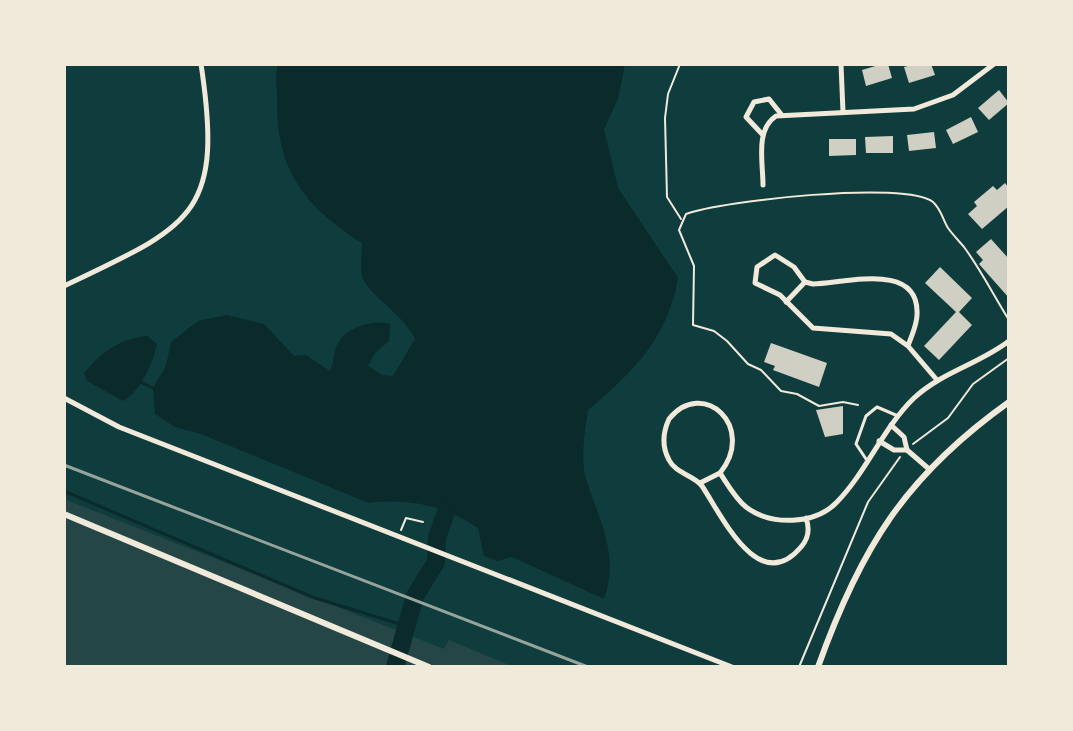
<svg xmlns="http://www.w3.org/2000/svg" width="1073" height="731" font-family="'Work Sans',sans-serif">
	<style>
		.green { fill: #244646 }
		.water { fill: #0a2a2b }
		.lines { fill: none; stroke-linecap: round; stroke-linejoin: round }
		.stream { stroke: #0a2a2b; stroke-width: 3 }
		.river { stroke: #0a2a2b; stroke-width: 18 }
		.building { fill: #cfcfc3 }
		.path { stroke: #f1e9da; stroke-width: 2 }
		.service { stroke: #f1e9da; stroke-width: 3 }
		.minor { stroke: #f1e9da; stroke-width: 5 }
		.tertiary { stroke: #f1e9da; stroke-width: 6 }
		.rail { stroke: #97a49c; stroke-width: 3 }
	</style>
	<rect width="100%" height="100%" fill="#0f3d3e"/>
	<polygon class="green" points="64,499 444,649 449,640 514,667 64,667"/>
	<g class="water">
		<path d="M278,64H625L618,99L604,129L618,188L678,278C668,338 633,372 588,410C585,431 580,458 586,479C599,520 620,555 604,599L512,557L498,561L484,556L478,528C445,506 410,498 369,503L201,434L175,427L155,414L153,388L166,366L171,342L198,321L227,315L264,324L294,356L306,355L330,371C334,363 333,354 337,345C345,327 374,319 390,324L389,341L375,353L368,366L382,375L393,376L415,339C404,314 364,292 362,275C360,265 362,253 362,243C305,207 276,170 277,101C277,89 275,75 278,64Z"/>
		<path d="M147,336L157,344C153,363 140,392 123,401L87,381L84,373C100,353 121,338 147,336Z"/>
	</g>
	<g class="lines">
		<g class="stream">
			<polyline points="140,382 153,388"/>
			<polyline points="64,491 312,597 406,626"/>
		</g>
		<polyline class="river" points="395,667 415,596 436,562 437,538 446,512"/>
	</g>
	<g class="building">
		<polygon points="882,64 888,64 892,78 866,86 862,70"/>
		<polygon points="915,64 931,64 935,75 909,83 904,67"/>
		<polygon points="999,90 1009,103 989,120 978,108"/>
		<polygon points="971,117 978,132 953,144 946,130"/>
		<polygon points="934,132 936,148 909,151 907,135"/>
		<polygon points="893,136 893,153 866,153 865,137"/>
		<polygon points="829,139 856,139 856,155 829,156"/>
		<polygon points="1005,183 1009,188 1009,206 982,229 968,214 977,206 974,202 993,186 997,190"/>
		<polygon points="991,239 1009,259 1009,298 979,264 983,260 976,252"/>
		<polygon points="940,267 972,298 959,312 972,325 939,360 924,346 956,312 925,283"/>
		<polygon points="771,343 827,363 819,387 773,370 775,366 764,362"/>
		<polygon points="843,406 843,434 825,437 816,410"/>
	</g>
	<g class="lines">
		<g class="path">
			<polyline points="680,64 668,94 665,118 667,197 681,219"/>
			<path d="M858,405L843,402L819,406L797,394L781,391L761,370L748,364L727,341L714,331L693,325L694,266L679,230L686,214C721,201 906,180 933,202C941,209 943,220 948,228C953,235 959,241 964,247C981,270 994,296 1009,320"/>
			<polyline points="913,444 948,418 973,384 1009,358"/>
			<polyline points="401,530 406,518 423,522"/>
			<polyline points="799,667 868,502 900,457"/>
		</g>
		<polyline class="service" points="866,459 856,444 866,416 877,407 898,416"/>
		<g class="minor">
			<polyline points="841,64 843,112"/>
			<polyline points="762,134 746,117 754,102 769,99 781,114"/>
			<path d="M763,185C763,162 755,130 776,116L914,109L953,95L994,64"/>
			<path d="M64,286C192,225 224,216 201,64"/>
			<polyline points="786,302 805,282"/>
			<path d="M908,346C911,337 917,325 917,315C920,260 842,284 813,284L805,282L794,267L775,255L757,267L755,283L780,295L813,328L891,334L908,346L937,380"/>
			<polyline points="64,398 119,427 732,667"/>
			<polyline points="879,441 894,450 907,450 904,437 891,425"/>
			<polyline points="907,450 929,469"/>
			<polyline points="700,483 720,473"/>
			<path d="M806,518C810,529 809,538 801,547C759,597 722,516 702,486C694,475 676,474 669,460C662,447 663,432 669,419C703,377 757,427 720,473C728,485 735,498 746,507C771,526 815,525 837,502C867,471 883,428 914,398C942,372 979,364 1009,341"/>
		</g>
		<g class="tertiary">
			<polyline points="64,514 429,667"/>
			<path d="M818,667C860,549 905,476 1009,402"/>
		</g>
		<polyline class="rail" points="64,465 588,667"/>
	</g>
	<rect width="1073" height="731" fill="none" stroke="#f1e9da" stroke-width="132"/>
</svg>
